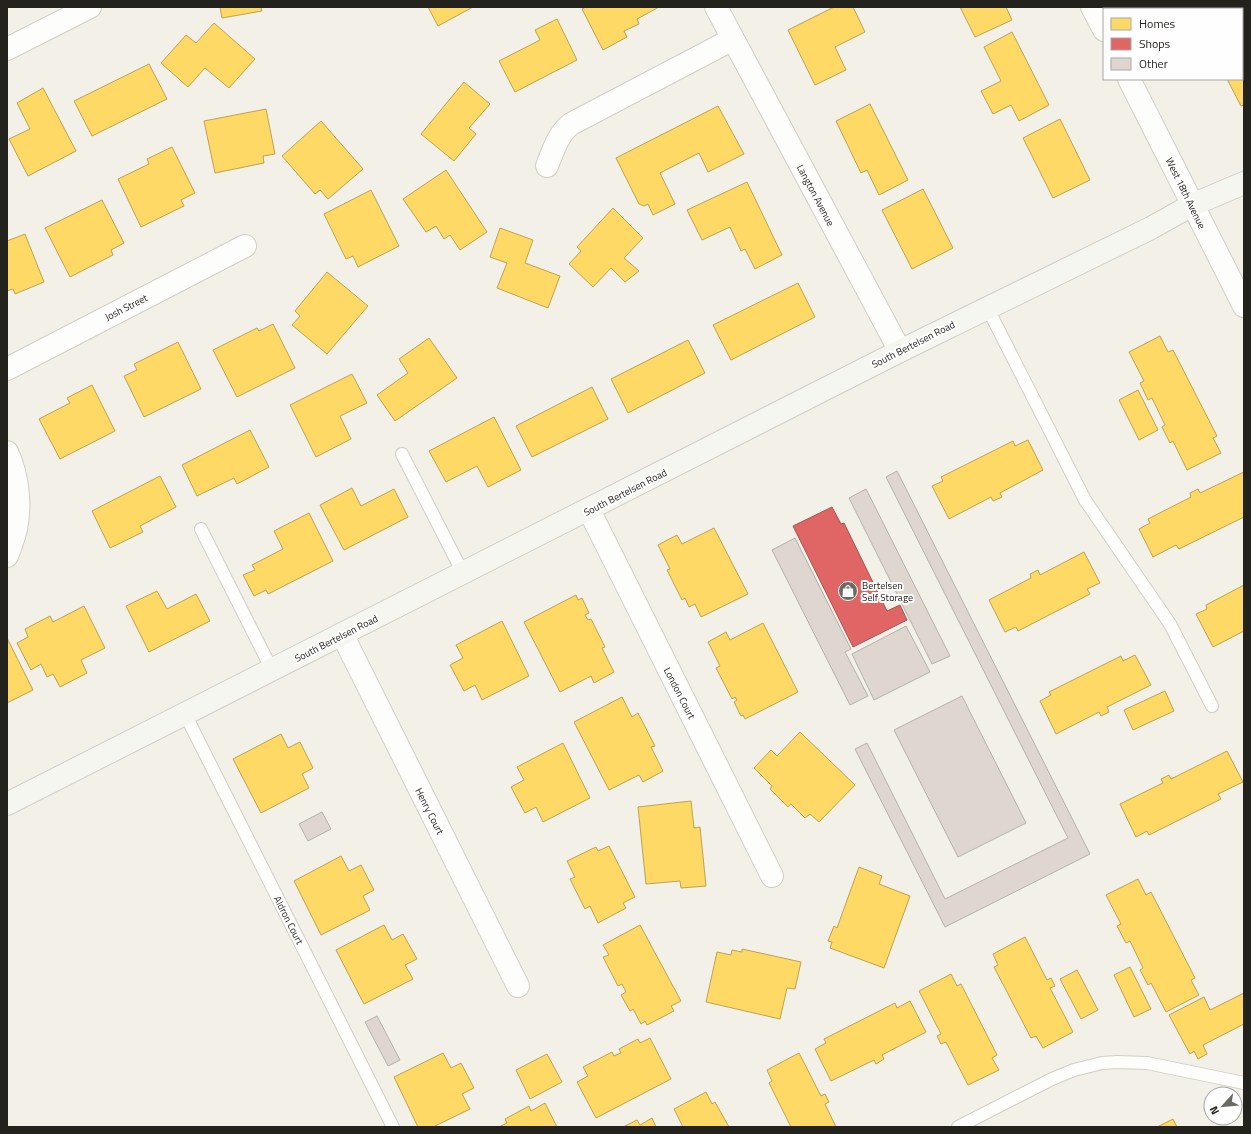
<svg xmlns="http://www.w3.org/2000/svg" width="1251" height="1134" font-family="'Titillium Web',sans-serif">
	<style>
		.homes { fill: #ffd966; stroke: #bda250 }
		.shops { fill: #e06666; stroke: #a85250 }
		.building { fill: #dfd7cf; stroke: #b4b0ab }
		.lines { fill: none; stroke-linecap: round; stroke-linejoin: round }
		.service-casing { stroke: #d1cec8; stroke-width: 14 }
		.minor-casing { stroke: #d1cec8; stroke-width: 24 }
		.tertiary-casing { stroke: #d1cec8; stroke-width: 24 }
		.secondary-casing { stroke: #d1cec8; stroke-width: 24 }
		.service { stroke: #fdfdfc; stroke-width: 12 }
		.minor { stroke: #fdfdfc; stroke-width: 22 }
		.tertiary { stroke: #fdfdfc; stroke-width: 22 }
		.secondary { stroke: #f6f6f1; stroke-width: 22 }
		.labels { text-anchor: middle; stroke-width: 4; stroke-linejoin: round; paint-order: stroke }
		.street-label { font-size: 10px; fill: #24221d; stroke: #fefefe }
		.poi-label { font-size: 10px; fill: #24221d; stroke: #fefefe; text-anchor: start }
	</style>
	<rect width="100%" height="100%" fill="#f3f0e8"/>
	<g class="homes">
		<polygon points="220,7 261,7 262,11 222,18"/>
		<polygon points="428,7 473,7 438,26"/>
		<polygon points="586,7 659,7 637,19 639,24 624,31 627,37 603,50 582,9"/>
		<polygon points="834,7 853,7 865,32 835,47 846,70 815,85 788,30"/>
		<polygon points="960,7 1006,7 1012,20 975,37"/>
		<polygon points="1190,7 1220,7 1217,9 1191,9"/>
		<polygon points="557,19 577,60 515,92 499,61 540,40 535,30"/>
		<polygon points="214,23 255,59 229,88 205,68 188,87 161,63 186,35 196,43"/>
		<polygon points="1012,32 1049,105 1019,121 1011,105 993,114 981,91 1001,81 984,47"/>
		<polygon points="1244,58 1244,105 1241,106 1227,79 1242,79 1242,59"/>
		<polygon points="149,64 167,99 92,136 74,101"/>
		<polygon points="464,82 490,104 469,128 476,134 454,161 421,134"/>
		<polygon points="43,88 76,151 28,176 9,139 30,129 17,103"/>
		<polygon points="870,104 908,180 879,195 867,170 861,173 836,121"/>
		<polygon points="718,106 744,154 708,172 699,153 660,173 675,204 653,215 648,204 644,206 639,204 616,158"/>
		<polygon points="266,109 275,154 263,156 264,163 215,173 204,121"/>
		<polygon points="1060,119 1090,180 1053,198 1023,138"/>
		<polygon points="321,121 363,169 328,199 320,190 315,194 282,156"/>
		<polygon points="172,147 195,193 181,200 184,206 141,227 118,179 149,164 147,159"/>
		<polygon points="446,170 487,232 460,250 450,235 444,239 436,226 426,232 403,199"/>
		<polygon points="747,182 782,255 755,269 745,249 741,251 730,227 702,240 687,210"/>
		<polygon points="923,189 953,248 912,269 882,210"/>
		<polygon points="371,190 399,246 358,267 353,256 346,259 324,214"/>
		<polygon points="102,200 124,243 111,250 113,255 70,277 45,228"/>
		<polygon points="613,208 643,238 624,258 639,271 625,282 611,268 593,287 569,264 581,251 577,247"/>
		<polygon points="500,228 533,240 525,263 560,276 548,308 497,288 507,263 490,257"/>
		<polygon points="25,234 44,282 15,294 13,289 7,291 7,241"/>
		<polygon points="327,272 368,306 327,354 292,325 300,316 295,311"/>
		<polygon points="798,283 815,317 731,360 713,325"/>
		<polygon points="273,324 295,368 237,397 213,350 257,328 259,331"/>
		<polygon points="1160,336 1168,352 1173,350 1217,436 1213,438 1221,453 1187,470 1173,441 1170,443 1162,427 1165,425 1152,398 1148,400 1140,383 1144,381 1129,352"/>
		<polygon points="429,338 457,378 395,421 377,395 408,373 399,359"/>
		<polygon points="688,340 705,373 628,413 611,379"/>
		<polygon points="178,342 201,389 144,417 124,376 137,370 134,364"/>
		<polygon points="352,374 367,403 340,416 351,439 316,457 290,405"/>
		<polygon points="92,385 115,431 60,459 39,419 70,403 67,398"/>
		<polygon points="592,387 608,419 532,457 516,426"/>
		<polygon points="1138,390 1158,430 1139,440 1119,400"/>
		<polygon points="494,417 521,470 488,487 477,466 446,482 429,451"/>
		<polygon points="250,430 269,467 237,484 234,478 197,496 182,465"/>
		<polygon points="1028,440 1043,470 1000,493 1002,497 993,501 991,497 949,519 932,486 943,481 941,477 1013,441 1015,446"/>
		<polygon points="1244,472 1244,517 1179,549 1176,545 1153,557 1139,529 1150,523 1148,519 1191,497 1190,493 1198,489 1200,493"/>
		<polygon points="160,476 176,507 140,526 143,532 110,548 92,511"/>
		<polygon points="352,488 361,506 394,489 408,517 344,550 320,505"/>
		<polygon points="309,513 333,561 268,594 266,590 254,596 243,575 255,570 252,565 283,549 274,531"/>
		<polygon points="714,528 748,594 701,617 695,604 689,607 685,598 682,600 667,570 670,569 658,545 677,535 682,544"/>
		<polygon points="1084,552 1100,583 1087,589 1090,594 1018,631 1016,627 1005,632 989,600 1031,578 1030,574 1038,570 1040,575"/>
		<polygon points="1244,585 1244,631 1213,647 1196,614 1207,609 1206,605"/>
		<polygon points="157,591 167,609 196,594 210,621 149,652 126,606"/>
		<polygon points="576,595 578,600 582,598 589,613 585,615 588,620 591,619 605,647 602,648 614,672 594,683 591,676 560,692 524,622"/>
		<polygon points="84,606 105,648 81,660 87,673 60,687 53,674 47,677 41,664 31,670 17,643 28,637 25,629 50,616 53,622"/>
		<polygon points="502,621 529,676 482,700 475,685 464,691 450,665 463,658 456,645"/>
		<polygon points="763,623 798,692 745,719 743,715 741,716 734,702 737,700 735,697 732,699 716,668 720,666 708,642 726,632 730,640"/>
		<polygon points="7,638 33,690 7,703"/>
		<polygon points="1135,655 1151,685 1107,707 1109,712 1101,716 1099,712 1056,734 1040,701 1051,695 1049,692 1121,656 1123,661"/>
		<polygon points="1165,691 1174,711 1133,730 1124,710"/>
		<polygon points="622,697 632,717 638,713 655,746 651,747 663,771 643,782 639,775 609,790 574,722"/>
		<polygon points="800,732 855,785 819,822 810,814 805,818 791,804 788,807 770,789 772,786 754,768 771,750 777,756"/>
		<polygon points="281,734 288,748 300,742 313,768 302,774 309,788 261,813 233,759"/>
		<polygon points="563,743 590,798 543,822 536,807 525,813 511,787 524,780 517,767"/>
		<polygon points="1227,751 1243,782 1218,794 1221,799 1149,835 1147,831 1136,837 1120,804 1163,783 1161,779 1169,775 1171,779"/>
		<polygon points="691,801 694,828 700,827 706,886 681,888 680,881 646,884 638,807"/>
		<polygon points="609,846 635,897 623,903 626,908 598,923 590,906 585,909 570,879 575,877 567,861 596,847 598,851"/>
		<polygon points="341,856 349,871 361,865 374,890 363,896 370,910 321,935 294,881"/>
		<polygon points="859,867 882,876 879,884 910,896 884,968 830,948 832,942 828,941 834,926 837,928"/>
		<polygon points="1138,879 1146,895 1151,892 1195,978 1191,980 1199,995 1166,1012 1151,983 1148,985 1140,970 1143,968 1130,941 1126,943 1117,926 1121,924 1106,895"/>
		<polygon points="384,925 392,940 403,934 417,959 405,965 413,979 364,1004 336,950"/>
		<polygon points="640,925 681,1001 671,1006 674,1011 647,1025 645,1021 641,1024 633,1009 630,1011 621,995 626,992 622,984 618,986 603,957 609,955 603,945"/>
		<polygon points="1025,937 1047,980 1051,978 1055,986 1050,988 1073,1032 1043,1048 1036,1036 1031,1038 994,967 998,965 993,954"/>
		<polygon points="742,949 801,962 795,989 787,988 780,1019 706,1002 717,952 731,955 732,950 742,952"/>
		<polygon points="1130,967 1151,1009 1134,1017 1114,975"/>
		<polygon points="1077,970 1098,1010 1081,1019 1060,979"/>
		<polygon points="951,974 957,986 961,984 997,1055 992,1058 999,1070 968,1085 946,1042 941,1044 937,1036 941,1034 919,991"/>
		<polygon points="1244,993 1244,1024 1203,1045 1207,1054 1198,1059 1194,1051 1190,1054 1169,1015 1204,997 1210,1010"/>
		<polygon points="910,1001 926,1032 882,1055 884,1059 876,1064 874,1060 831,1081 815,1049 826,1043 824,1039 895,1003 897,1008"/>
		<polygon points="650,1038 671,1079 596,1118 577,1082 588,1076 583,1067 612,1052 614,1056 621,1053 619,1049 638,1039 640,1043"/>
		<polygon points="443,1053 451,1068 461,1063 474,1088 462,1094 470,1109 433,1127 418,1127 394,1077"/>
		<polygon points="799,1053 821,1096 825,1094 829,1102 825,1104 836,1127 791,1127 769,1083 772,1081 767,1070"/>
		<polygon points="547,1054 562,1082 530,1099 516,1070"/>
		<polygon points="706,1092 712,1104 715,1102 729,1127 683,1127 674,1109"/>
		<polygon points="545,1103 557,1127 499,1127 507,1123 505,1119 529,1106 531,1111"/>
		<polygon points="652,1118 656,1127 623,1127 637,1120 640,1125"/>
		<polygon points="1173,1119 1177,1127 1157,1127"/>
	</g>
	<polygon class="shops" points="832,507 841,524 844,523 887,611 900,605 907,620 853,647 793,526"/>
	<g class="building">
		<polygon points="897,471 1090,854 945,927 855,749 867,743 945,899 1068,838 886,477"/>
		<polygon points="866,489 950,656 932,664 849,498"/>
		<polygon points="795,538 851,649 845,652 868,696 850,705 772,550"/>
		<polygon points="906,626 930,672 874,700 852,654"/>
		<polygon points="962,696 1026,823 958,857 894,730"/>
		<polygon points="322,812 331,829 308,841 299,824"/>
		<polygon points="377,1016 400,1060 388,1066 365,1022"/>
	</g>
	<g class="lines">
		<defs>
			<g id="service">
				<polyline points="987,307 1085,500 1170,624 1212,706"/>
				<polyline points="402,454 463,573"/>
				<polyline points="201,529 272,670"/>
				<polyline points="185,714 393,1127"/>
				<polyline points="958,1127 1052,1079 1074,1070 1102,1063 1117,1062 1147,1063 1244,1083"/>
			</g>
			<g id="minor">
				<polyline points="716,7 900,351"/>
				<polyline points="7,49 90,7"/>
				<path d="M547,166C553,151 558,134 571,124L733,39"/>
				<polyline points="7,369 245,246"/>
				<path d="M7,452C18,475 21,505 16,529C14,538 10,548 7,556"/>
				<polyline points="589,510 772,876"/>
				<polyline points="342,634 518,986"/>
			</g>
			<g id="tertiary">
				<polyline points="1092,7 1104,30"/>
				<polyline points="1129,79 1244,306"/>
			</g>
			<polyline id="secondary" points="7,804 900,351 1151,228 1192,205 1244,183"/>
		</defs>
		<use href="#service" class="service-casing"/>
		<use href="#minor" class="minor-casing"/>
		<use href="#tertiary" class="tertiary-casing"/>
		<use href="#secondary" class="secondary-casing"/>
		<use href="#service" class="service"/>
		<use href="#minor" class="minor"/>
		<use href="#tertiary" class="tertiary"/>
		<use href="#secondary" class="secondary"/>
	</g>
	<defs>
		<symbol id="shop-disc" viewBox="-11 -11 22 22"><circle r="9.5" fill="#6c6a64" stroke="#fefefe"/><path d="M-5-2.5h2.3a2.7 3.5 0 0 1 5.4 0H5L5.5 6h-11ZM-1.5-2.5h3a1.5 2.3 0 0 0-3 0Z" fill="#fff"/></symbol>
	</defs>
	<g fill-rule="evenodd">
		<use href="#shop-disc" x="837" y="580" width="22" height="22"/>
	</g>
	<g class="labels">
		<g class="street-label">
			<text transform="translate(1186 193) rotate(64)" y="4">West 18th Avenue</text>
			<text transform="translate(816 195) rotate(62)" y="4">Langton Avenue</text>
			<text transform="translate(126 307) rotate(-27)" y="4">Josh Street</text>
			<text transform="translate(913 344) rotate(-27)" y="4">South Bertelsen Road</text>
			<text transform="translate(625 492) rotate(-27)" y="4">South Bertelsen Road</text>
			<text transform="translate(336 638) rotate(-27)" y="4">South Bertelsen Road</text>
			<text transform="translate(680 693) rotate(63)" y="4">London Court</text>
			<text transform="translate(430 811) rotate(63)" y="4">Henry Court</text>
			<text transform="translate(289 920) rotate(63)" y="4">Aldron Court</text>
		</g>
		<g class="poi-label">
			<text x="862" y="589">Bertelsen<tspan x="862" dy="12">Self Storage</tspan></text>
		</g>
	</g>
	<rect width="1251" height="1134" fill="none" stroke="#24221d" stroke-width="16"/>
	<rect x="1103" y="8" width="140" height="72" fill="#fefefe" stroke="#a7a6a4"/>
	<rect x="1111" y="18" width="20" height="12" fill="#ffd966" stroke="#a7a6a4"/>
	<text x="1139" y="28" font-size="12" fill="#24221d">Homes</text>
	<rect x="1111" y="38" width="20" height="12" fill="#e06666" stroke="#a7a6a4"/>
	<text x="1139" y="48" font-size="12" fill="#24221d">Shops</text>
	<rect x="1111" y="58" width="20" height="12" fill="#dfd7cf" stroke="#a7a6a4"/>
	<text x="1139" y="68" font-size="12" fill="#24221d">Other</text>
	<g transform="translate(1223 1106) rotate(243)"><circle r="19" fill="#fefefe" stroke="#a7a6a4"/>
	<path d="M0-3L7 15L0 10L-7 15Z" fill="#6c6a64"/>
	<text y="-6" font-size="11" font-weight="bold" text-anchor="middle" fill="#24221d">N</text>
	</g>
</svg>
